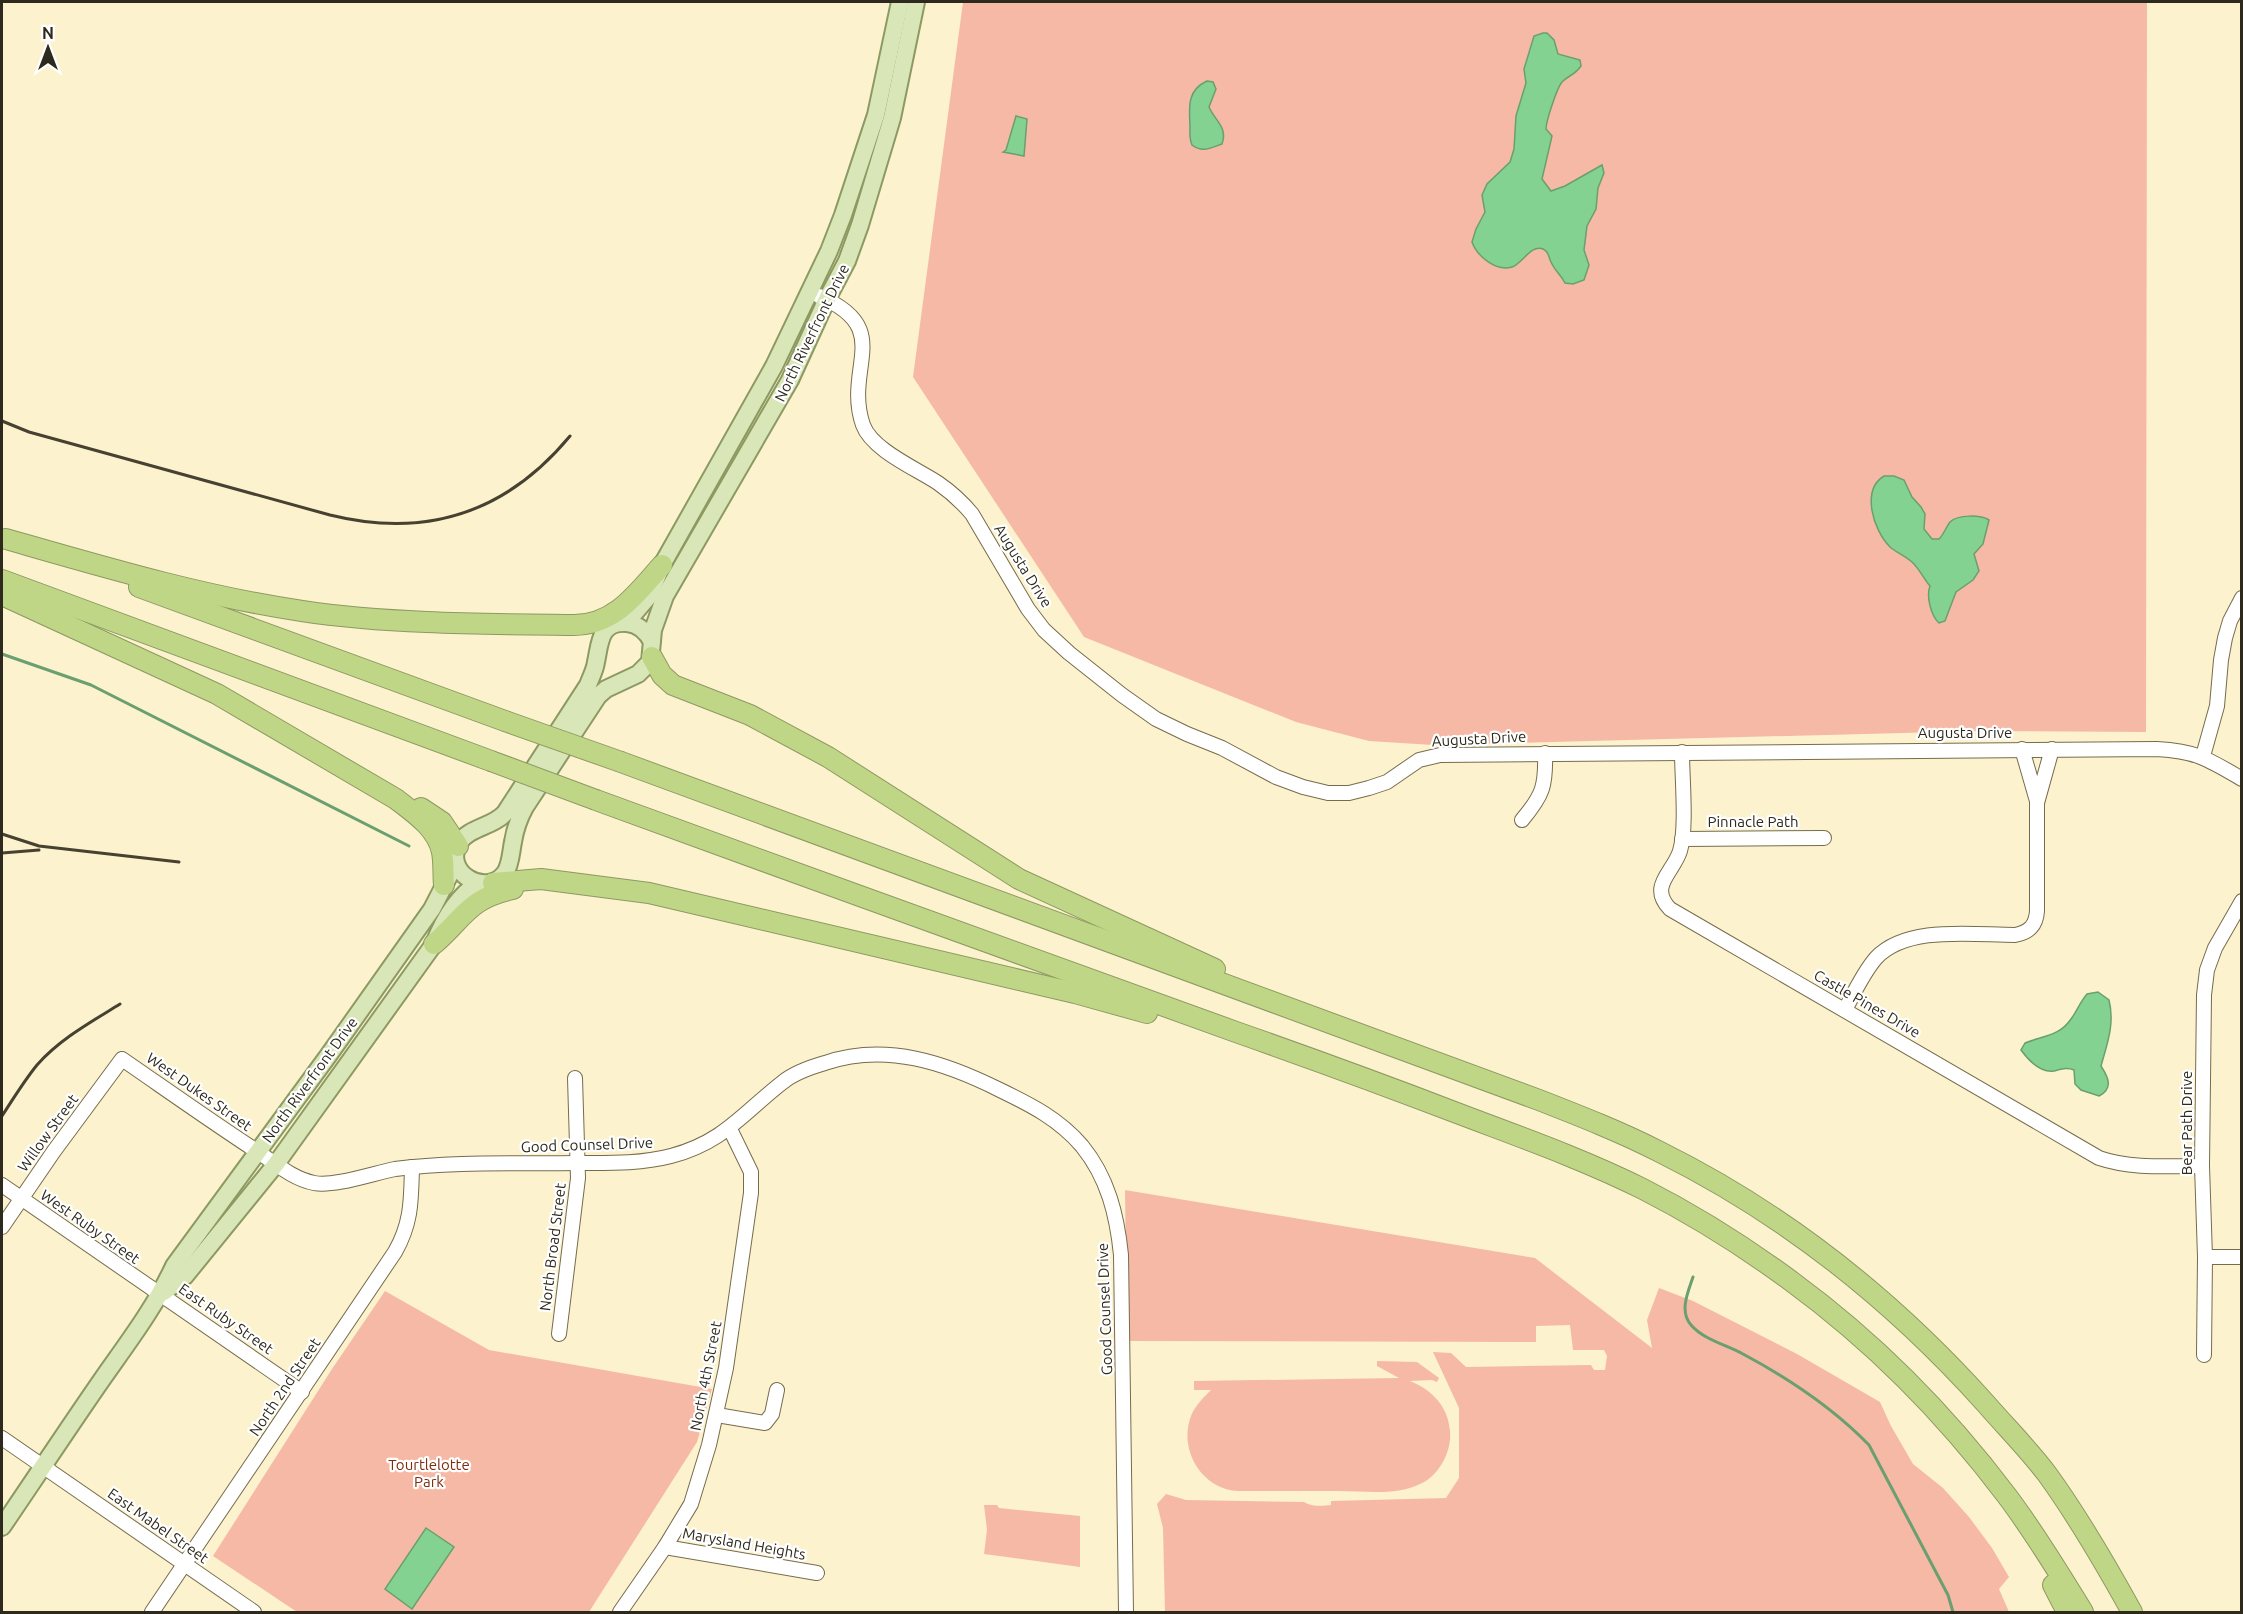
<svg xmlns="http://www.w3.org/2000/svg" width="2243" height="1614" font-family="Ubuntu,sans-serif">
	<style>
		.green { fill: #f6b9a5 }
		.water { fill: #84d292; stroke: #6a9f6f; stroke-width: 1.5 }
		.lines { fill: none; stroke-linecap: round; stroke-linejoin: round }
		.stream { stroke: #6a9f6f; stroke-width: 3 }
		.minor-casing { stroke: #766c4c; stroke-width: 16 }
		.major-casing { stroke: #8d9962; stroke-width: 20 }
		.highway-casing { stroke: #8d9962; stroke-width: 22 }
		.minor { stroke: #fff; stroke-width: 14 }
		.major { stroke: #d9e6b7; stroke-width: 16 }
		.highway { stroke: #c0d687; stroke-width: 20 }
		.rail { stroke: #464131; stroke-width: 3 }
		.highway-bridge-casing { stroke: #8d9962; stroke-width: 22; stroke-linecap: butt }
		.highway-bridge { stroke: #c0d687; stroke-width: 20 }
		.labels { text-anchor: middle; stroke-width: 4.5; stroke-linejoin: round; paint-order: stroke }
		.street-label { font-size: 15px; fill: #2d291c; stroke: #fff }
		.park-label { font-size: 15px; fill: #7e2d0e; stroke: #fff }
	</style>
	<rect width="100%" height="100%" fill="#fcf2ce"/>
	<g class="green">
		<polygon points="963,2 2147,2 2146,732 1980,731 1433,745 1369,741 1296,722 1084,637 913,377"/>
		<path d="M1125,1190L1535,1258L1652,1348L1647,1320L1659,1288L1693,1301L1797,1354L1880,1402L1891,1426L1913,1464L1943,1488L1969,1517L1992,1548L2009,1577L1999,1589L2009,1612H1165L1163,1528L1157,1504L1166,1494L1186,1500L1304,1502C1311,1507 1323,1506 1331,1505V1501L1446,1498L1459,1478V1408L1433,1352L1451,1353L1466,1367L1591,1365L1594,1370H1605L1607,1356L1604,1350H1573L1570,1325L1536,1326V1342L1127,1341Z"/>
		<polygon points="385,1291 489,1350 712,1389 697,1442 589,1612 297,1612 213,1556 332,1369"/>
		<path d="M1377,1361L1417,1362L1439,1378L1437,1382L1432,1380L1410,1381C1432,1390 1448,1406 1450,1431C1452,1451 1439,1476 1420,1484C1395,1496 1366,1491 1339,1491C1305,1491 1271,1491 1238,1491C1202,1489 1178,1450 1191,1416C1195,1406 1203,1398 1211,1390H1194V1381L1399,1378L1377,1366Z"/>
		<polygon points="984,1505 997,1505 999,1508 1080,1516 1080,1567 984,1554 987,1530"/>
	</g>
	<g class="water">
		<path d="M1543,33H1547L1554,40L1558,54L1580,60L1581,66C1575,75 1569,75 1562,82C1557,88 1546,121 1546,129L1552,136L1542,179L1551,191L1565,186L1602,165L1604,173L1598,188L1596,209L1587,226L1584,250L1589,265L1584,280L1573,284L1565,283C1561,275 1556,272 1552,264C1548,258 1550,252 1543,249C1531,244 1522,264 1512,267C1496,272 1477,256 1472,242L1476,229L1485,212L1482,195L1487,184L1510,162L1514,149L1516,116L1526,83L1524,69L1534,36Z"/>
		<path d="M1207,81L1213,82L1216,89L1209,107C1215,121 1228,127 1222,144C1211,148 1202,153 1192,145C1189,138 1190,133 1190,126C1189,107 1187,90 1207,81Z"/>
		<polygon points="1016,116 1027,119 1024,156 1003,152 1006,150"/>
		<path d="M1884,476H1894L1904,480L1912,497L1921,507L1925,514L1924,529L1932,539H1939C1944,534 1946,527 1950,522C1958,514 1981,515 1989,520L1983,544L1974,554L1979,571L1973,580L1956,592L1945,621L1939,623C1931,616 1926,596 1930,586C1924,579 1920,570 1913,563C1906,556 1897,553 1890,547C1873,530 1861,490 1884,476Z"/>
		<path d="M2098,992L2109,1000C2115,1024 2107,1044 2101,1066C2108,1077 2114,1088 2099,1096L2081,1090L2075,1084L2074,1070C2067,1067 2062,1069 2054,1071C2040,1073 2029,1061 2021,1050L2025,1043C2042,1036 2060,1036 2071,1019C2077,1011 2080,1002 2087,994Z"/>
		<polygon points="426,1528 454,1547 412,1609 385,1589"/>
	</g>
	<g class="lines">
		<g class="stream">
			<polyline points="2,654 91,685 409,846"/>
			<path d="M1693,1277C1688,1292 1679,1311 1691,1325C1704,1340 1727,1345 1743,1354C1788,1378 1834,1409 1869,1445L1948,1595L1953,1612"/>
		</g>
		<defs>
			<g id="minor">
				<path d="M819,296C896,329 843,367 863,425C872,450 917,469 938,483C951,492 962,502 972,514L1028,609L1044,630L1069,653L1122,695L1156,719L1187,734L1222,748L1276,777L1303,787L1328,793H1349L1369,788L1387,782L1419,760L1440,755L2157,749C2196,751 2208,759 2242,779"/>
				<polyline points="2022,749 2037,801"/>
				<path d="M1682,752C1682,778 1687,828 1680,851C1673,873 1648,886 1670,909L2099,1158C2131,1169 2168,1166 2202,1166"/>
				<polyline points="2203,756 2217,706 2221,660 2225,638 2230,621 2242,598"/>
				<path d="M1522,820C1543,795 1546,786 1545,753"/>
				<polyline points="1682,839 1824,838"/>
				<path d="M1845,1010C1854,993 1863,973 1876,958C1907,925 1973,935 2015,935C2029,932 2036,926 2037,911V803L2052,749"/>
				<polyline points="2,1185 302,1392"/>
				<path d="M2,1227L54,1151L122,1059C167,1090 212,1122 258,1152C275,1163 293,1179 314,1183C334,1187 374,1173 395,1169C455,1161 517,1164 577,1163C609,1163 640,1164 671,1156C724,1142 743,1113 783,1082C794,1073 811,1067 825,1063C886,1042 946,1063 1000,1090C1031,1105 1059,1119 1082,1146C1108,1178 1117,1215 1121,1255L1126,1612"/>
				<polyline points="2205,1257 2242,1257"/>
				<polyline points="559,1334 578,1178 575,1078"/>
				<polyline points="2204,1355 2205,1257 2202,1166 2204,995 2207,970 2215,948 2242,901"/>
				<polyline points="717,1415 765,1423 772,1414 777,1390"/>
				<polyline points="2,1438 254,1612"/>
				<polyline points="665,1547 817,1573"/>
				<path d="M152,1612L395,1252C412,1222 411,1200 412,1167"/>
				<polyline points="620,1612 665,1547 691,1504 709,1445 726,1368 751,1193 751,1172 730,1129"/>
			</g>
			<g id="major">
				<polyline points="626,623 649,596 662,565 774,366 829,251 843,215 876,115 900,2"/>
				<path d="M652,642C647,632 638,624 627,623C599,621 600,644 596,662C595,670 591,677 588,685L505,813C493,827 469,827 459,843C442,871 485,899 505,873C511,864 511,851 513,842C515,829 519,818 525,807L598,696L606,689L638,674L650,662L653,630L665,596L790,380L827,299L847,261L860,225L892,118L916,2"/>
				<path d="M164,1292L185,1276L276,1164L434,944C443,921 456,897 478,883"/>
				<path d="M2,1527C36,1477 69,1427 103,1378C129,1341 155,1307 174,1266L328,1056L432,909L450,874"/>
			</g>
			<g id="highway">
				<path d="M6,539C104,567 201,596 302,611C388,624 486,624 574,625C615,625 637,593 662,565"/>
				<polyline points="2,580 491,761"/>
				<polyline points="139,587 505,721"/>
				<path d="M2,595L217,694L396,799C414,813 437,828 442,852C444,862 443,874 444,885"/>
				<polyline points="652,657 662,675 673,685 750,715 828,757 1019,879 1215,969"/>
				<path d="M621,762L1539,1100C1580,1116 1621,1132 1660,1152C1785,1214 1895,1302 1987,1405C2007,1428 2029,1450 2047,1474C2079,1518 2106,1565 2132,1612"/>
				<path d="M596,800C809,878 1023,955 1236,1032C1310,1058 1384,1085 1457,1113C1520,1137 1583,1159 1643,1189C1694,1215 1745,1247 1791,1281C1873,1341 1946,1415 2007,1496C2035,1533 2059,1573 2083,1612"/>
				<polyline points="421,808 442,822 458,846"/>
				<polyline points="493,883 541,879 649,893 1075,993 1147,1013"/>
				<path d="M434,944C464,918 469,898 513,889"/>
				<polyline points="2053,1585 2067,1612"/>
			</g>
		</defs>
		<use href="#minor" class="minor-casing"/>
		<use href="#major" class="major-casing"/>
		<use href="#highway" class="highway-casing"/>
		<use href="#minor" class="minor"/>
		<use href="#major" class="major"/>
		<use href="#highway" class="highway"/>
		<g class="rail">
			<path d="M2,421L29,432L330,515C427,539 507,512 570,436"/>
			<polyline points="2,834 39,846 179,862"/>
			<polyline points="2,853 39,850"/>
			<path d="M2,1116C13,1099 24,1081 37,1065C60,1039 91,1022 120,1004"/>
		</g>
		<defs>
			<g id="highway-bridge">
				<polyline points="505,721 621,762"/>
				<polyline points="491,761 596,800"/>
			</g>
		</defs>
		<use href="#highway-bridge" class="highway-bridge-casing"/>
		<use href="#highway-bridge" class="highway-bridge"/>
	</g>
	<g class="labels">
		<g class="street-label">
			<text transform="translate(812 333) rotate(-64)" y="5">North Riverfront Drive</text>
			<text transform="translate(1023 566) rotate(58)" y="5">Augusta Drive</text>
			<text x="1965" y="738">Augusta Drive</text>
			<text transform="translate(1479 739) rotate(-3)" y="5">Augusta Drive</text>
			<text x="1753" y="827">Pinnacle Path</text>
			<text transform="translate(1867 1004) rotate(30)" y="5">Castle Pines Drive</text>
			<text transform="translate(310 1080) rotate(-54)" y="5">North Riverfront Drive</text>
			<text transform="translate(199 1092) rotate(35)" y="5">West Dukes Street</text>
			<text transform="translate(2187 1123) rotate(-90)" y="5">Bear Path Drive</text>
			<text transform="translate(48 1133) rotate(-54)" y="5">Willow Street</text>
			<text transform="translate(587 1145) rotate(-2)" y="5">Good Counsel Drive</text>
			<text transform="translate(90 1227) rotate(35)" y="5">West Ruby Street</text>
			<text transform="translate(553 1247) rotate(-83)" y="5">North Broad Street</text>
			<text transform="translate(1105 1309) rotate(-92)" y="5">Good Counsel Drive</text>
			<text transform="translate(226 1319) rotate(35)" y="5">East Ruby Street</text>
			<text transform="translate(706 1376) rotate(-79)" y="5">North 4th Street</text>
			<text transform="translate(285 1387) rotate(-56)" y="5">North 2nd Street</text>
			<text transform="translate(158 1526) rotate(35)" y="5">East Mabel Street</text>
			<text transform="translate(744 1544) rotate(10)" y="5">Marysland Heights</text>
		</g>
		<g class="park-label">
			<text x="429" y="1470">Tourtlelotte<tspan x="429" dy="17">Park</tspan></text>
		</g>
	</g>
	<rect width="2243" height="1614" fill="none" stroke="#2d291c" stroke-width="6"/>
	<g transform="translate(48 48)" stroke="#ffffff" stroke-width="4.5" paint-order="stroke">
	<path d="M0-4.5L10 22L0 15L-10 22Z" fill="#2d291c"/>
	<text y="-9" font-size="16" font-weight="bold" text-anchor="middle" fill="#2d291c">N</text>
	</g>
</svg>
